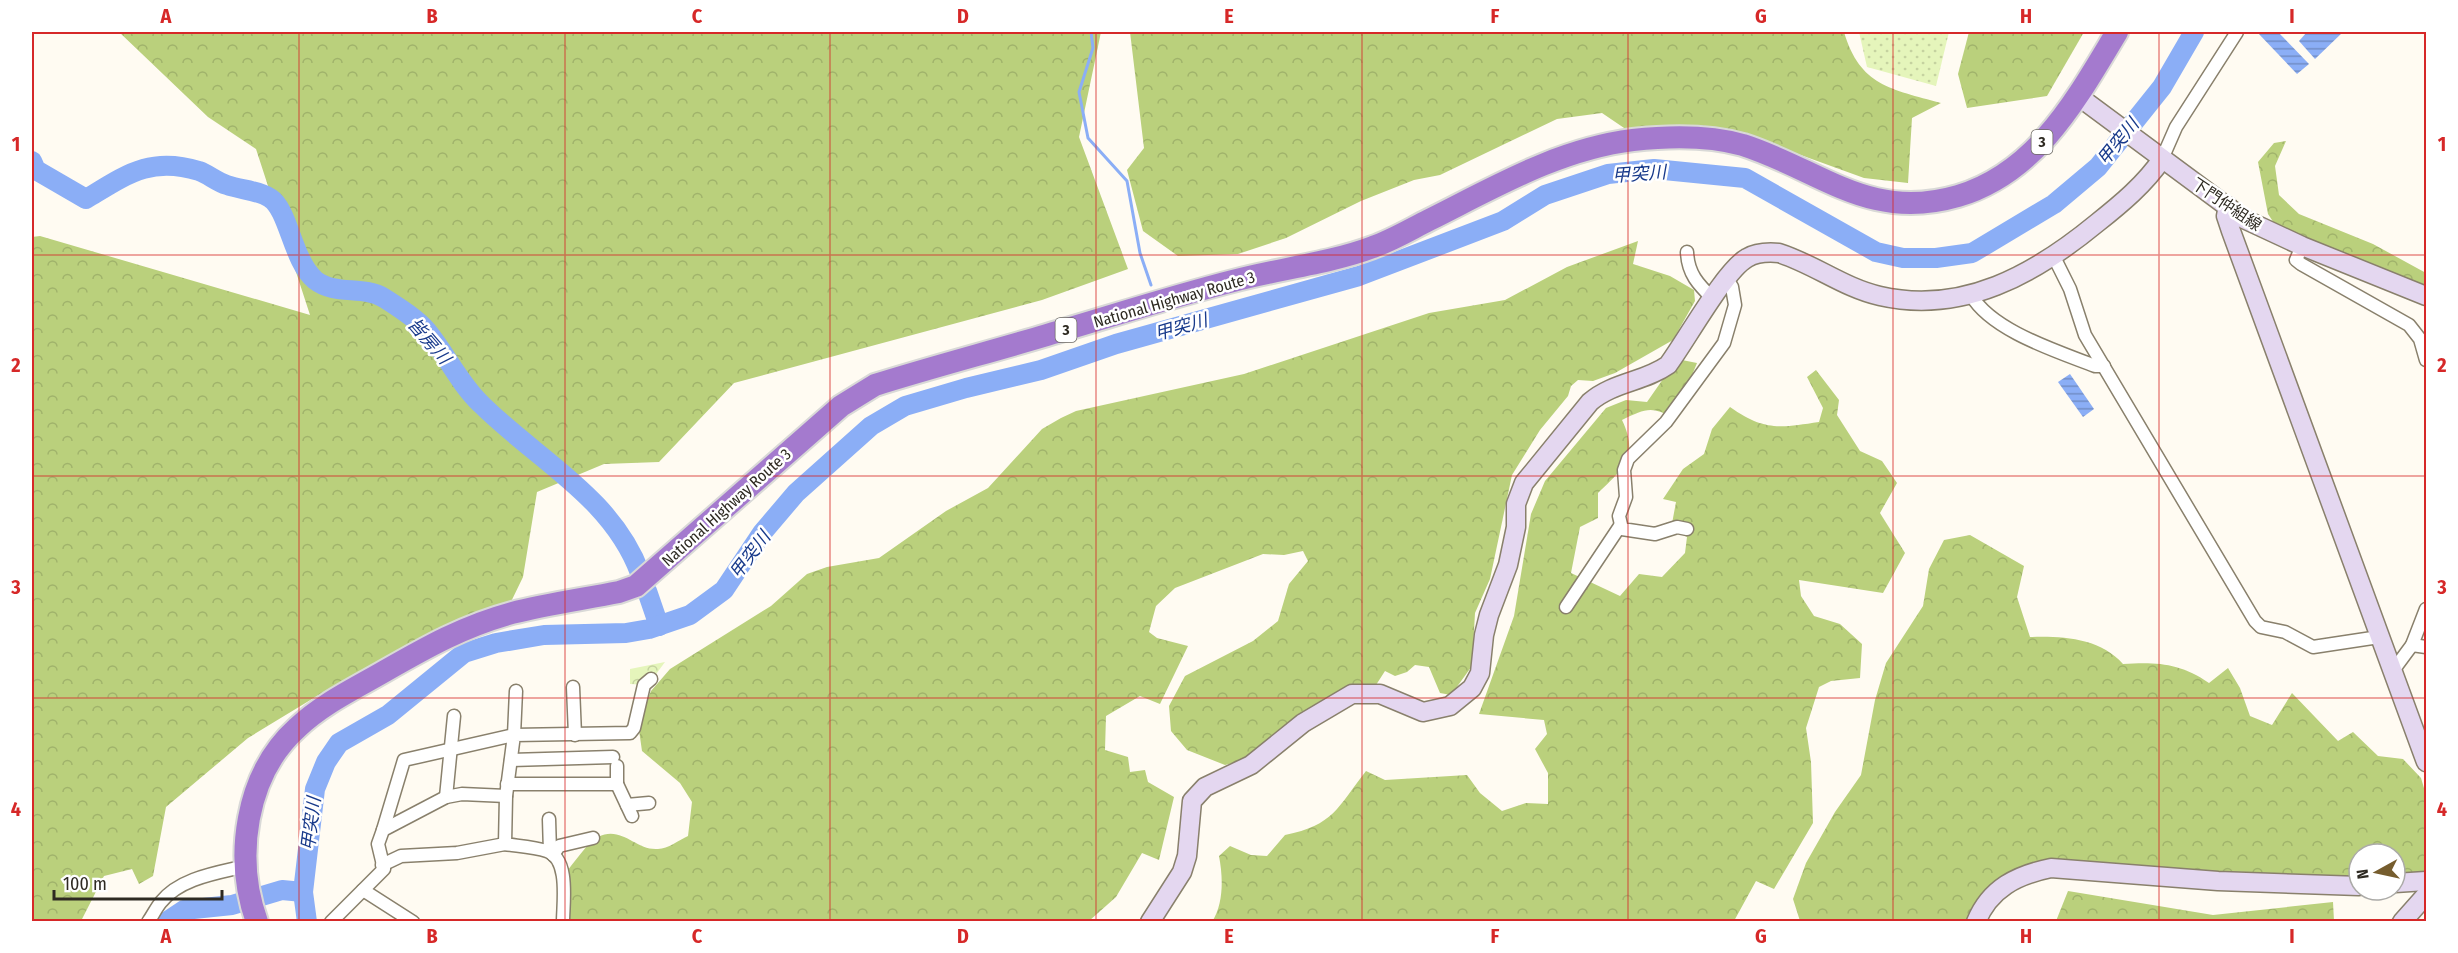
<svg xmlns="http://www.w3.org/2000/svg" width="2458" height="953" font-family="'Fira Sans Condensed','Noto Sans JP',sans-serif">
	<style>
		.grass { fill: url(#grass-dots) }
		.forest { fill: url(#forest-crowns) }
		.park { fill: url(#park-crowns) }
		.water { fill: url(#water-rules) }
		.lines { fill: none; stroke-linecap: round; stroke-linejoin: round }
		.stream { stroke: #8baef6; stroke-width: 3 }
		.river { stroke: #8baef6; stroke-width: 20 }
		.street-casing { stroke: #89806c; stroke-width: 15 }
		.secondary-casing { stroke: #89806c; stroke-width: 21 }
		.highway-casing { stroke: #d9d9d7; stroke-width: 26 }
		.street { stroke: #fff; stroke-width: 12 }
		.secondary { stroke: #e4d7f0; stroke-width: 18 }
		.highway { stroke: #a47ace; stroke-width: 22 }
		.grid { fill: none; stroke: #d62828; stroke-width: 1.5; stroke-opacity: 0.55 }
		.labels { text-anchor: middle; stroke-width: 5; stroke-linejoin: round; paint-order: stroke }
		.shield { fill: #fff; stroke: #6d6a64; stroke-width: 1.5 }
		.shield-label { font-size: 15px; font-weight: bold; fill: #2e2a22 }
		.street-label { font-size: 16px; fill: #2e2a22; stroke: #fff }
		.water-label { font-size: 18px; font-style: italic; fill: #183a8b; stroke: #fff }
		.neatline { fill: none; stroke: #d62828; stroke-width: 2 }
		.grid-label { font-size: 20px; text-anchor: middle; font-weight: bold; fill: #d62828 }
	</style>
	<defs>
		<pattern id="grass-dots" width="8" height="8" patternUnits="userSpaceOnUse" patternTransform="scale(1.5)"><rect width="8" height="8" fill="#e5f5bb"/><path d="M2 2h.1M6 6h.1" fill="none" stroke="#c5d2a0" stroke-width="1.8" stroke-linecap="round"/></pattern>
		<pattern id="forest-crowns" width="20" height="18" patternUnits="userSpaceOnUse" patternTransform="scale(1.5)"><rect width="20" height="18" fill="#bad07c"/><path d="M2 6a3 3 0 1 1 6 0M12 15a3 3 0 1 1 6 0" fill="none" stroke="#a0b36b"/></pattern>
		<pattern id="park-crowns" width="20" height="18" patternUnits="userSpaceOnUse" patternTransform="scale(1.5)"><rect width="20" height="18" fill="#e5f5bb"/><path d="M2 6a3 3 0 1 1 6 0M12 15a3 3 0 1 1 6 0" fill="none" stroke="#c5d2a0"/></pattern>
		<pattern id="water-rules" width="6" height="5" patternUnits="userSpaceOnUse" patternTransform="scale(1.5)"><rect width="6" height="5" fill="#8baef6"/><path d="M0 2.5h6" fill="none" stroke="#728ec7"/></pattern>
	</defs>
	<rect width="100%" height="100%" fill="#fffbf2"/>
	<polygon class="grass" points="1859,32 1949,32 1936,86 1867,67"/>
	<g class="forest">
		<polygon points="119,32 1101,32 1079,137 1128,269 1042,300 734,383 659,462 604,464 537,492 523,577 507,610 317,696 248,738 166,807 153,876 139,884 132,869 104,876 81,921 32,922 32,237 40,236 310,315 256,149 208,117"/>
		<path d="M1130,32H1844C1860,86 1891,89 1941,103L1912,118L1908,183L1864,178L1754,138L1630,132L1602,113L1557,119L1440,175L1414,180L1361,201L1286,238L1238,254L1178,256L1143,231L1127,170L1144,148Z"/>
		<polygon points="1969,32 2084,32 2047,96 1967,108 1958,74"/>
		<polygon points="2286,141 2275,166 2279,195 2299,214 2373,244 2426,273 2426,287 2276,226 2268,214 2258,162 2274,143"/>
		<path d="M1638,241L1633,264L1670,276L1694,290L1695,301L1673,340L1615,373L1593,381L1578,380L1571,386L1568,396L1540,430L1512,475L1490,579L1475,613L1472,666L1451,695L1440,693L1429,667L1415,665L1407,672L1395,676L1385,671L1376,685L1349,686L1248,759L1225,765L1187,750L1171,731L1169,706L1185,676L1253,641L1278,621L1289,584L1308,561L1303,551L1284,555L1263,554L1175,588L1156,606L1149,632L1157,638L1188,646L1160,704L1140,696L1106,716L1105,750L1128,757L1130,772L1145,770L1148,782L1174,797L1159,860L1142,853L1116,897L1089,921H567L566,872C575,862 586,844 598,837C622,825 636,851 658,849C668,849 679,840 688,836L692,802L680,783L642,751L638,723L651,691L670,669L771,606L807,574L827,567L879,558L946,511L988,488L1042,429L1061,418L1076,411L1244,374L1429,313L1505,300L1567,267Z"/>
		<path d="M1677,359L1697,363L1674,419C1652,405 1645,409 1622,420C1639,456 1624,468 1598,493V518L1580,527L1571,573L1620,596L1639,574L1662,577L1685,553L1687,537L1671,529L1676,502L1663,499L1683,469L1704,454L1712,429L1730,407C1764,431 1779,428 1819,422L1823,408L1807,377L1816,370L1839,400L1837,415L1860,451L1882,461L1897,483L1880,513L1905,553L1883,593L1799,580L1801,596L1814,616L1840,624L1862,644L1860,678L1831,681L1819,687L1806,728L1811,762L1813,823L1774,889L1756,881L1734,921L1212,922C1224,903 1223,877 1219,856L1230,846L1251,855L1267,856L1285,835C1334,825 1337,808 1366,771L1385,780L1467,775L1480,793L1502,811L1526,803L1548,804V773L1535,749L1547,734L1544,720L1479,714L1514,616L1531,514L1545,481L1606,408L1626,400L1647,402Z"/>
		<path d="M1970,535L2024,566L2017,597L2030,637C2063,636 2100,638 2123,664C2157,662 2180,663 2209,683L2228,668L2240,688L2250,716L2272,725L2292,693L2338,741L2353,732L2378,756L2403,759L2421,778L2426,795V872L2395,875V854H2359V878L2033,876L1970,922L1800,921L1793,899L1806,863L1835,812L1861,775L1875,700L1886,663L1923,606L1929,569L1944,540Z"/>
		<polygon points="2068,891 2213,915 2333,902 2334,921 2056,921"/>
	</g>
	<polygon class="park" points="665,662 648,685 630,684 630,669"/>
	<g class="water">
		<polygon points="2257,32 2278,32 2309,64 2297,74"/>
		<polygon points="2307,32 2343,32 2315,59 2299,41"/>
		<polygon points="2070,374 2094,409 2083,417 2058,382"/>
	</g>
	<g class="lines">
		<polyline class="stream" points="1091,32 1093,48 1079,92 1088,138 1127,181 1140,253 1151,285"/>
		<g class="river">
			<path d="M32,161L36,170L86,199C126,175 150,156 199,171C208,174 217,182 227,185C240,190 258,190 270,198C289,210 292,260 315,280C335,296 363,285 384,298C398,307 416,318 427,331C446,354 459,383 481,404C536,459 612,497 640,573"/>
			<polyline points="647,591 659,626"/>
			<polyline points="166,922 184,910 232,905 282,890 303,892"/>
			<polyline points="307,922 303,892 315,789 326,762 339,743 388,715 464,653 496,643 544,635 626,633 649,629 690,615 724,590 762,533 796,493 871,426 905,406 966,388 1041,370 1116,344 1359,276 1503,221 1545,195 1608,174 1654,169 1745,178 1876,252 1903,258 1936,258 1972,253 2054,204 2098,167 2162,87 2194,32"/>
		</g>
		<defs>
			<g id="street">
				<polyline points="2162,159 2176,127 2237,32"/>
				<polyline points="2302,246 2296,260 2301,264 2409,325 2420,339 2426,360"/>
				<path d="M1687,252C1688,274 1698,284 1713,299"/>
				<polyline points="2054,257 2070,289 2085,335 2255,621 2261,627 2285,632 2313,647 2379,637"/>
				<path d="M1971,295C1992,331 2057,351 2095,366H2104"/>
				<polyline points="1687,529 1677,527 1655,534 1622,529 1619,516 1626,497 1624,470 1628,459 1666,422 1724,343 1735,305 1732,287 1727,279"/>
				<polyline points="1566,607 1620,526"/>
				<polyline points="2412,645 2426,647"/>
				<polyline points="2392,672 2412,645 2426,609"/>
				<polyline points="573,687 575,735"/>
				<polyline points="511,760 613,757"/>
				<polyline points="507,784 617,784 617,766"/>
				<polyline points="617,784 632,816"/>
				<path d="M506,796L505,844C518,846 534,847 547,851C570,859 563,903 563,922"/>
				<polyline points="446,797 454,716"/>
				<polyline points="627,805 649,803"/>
				<polyline points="549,819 550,852"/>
				<polyline points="383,830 404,760 514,735 516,691"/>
				<polyline points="553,855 559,846 593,838"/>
				<polyline points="382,865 401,856 457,853 505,844"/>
				<polyline points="363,890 413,922"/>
				<path d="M148,922C153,915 156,908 161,902C180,878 217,873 246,866"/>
				<polyline points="331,922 384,869 378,844 383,830 446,797 462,794 506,796 514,735 630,733 634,728 644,685 651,679"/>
			</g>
			<g id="secondary">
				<polyline points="2078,96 2244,219 2302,246 2426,296"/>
				<polyline points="2228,206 2226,216 2231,231 2426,762"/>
				<polyline points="2395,883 2426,881"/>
				<path d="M1150,922L1182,872L1187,856L1192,801L1205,787L1251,765L1303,723L1352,694H1380L1423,712L1450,706L1472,688L1480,673L1484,635L1489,615L1508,565L1516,527V504L1524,483L1590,402C1613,382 1644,382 1668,365C1686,341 1725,270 1747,258C1757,252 1768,252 1779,253C1814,264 1844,288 1880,296C1963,315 2035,274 2097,223C2121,204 2145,184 2162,159"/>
				<path d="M1976,922C1990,888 2017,875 2051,868L2218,881L2359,886"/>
				<polyline points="2402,922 2426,895"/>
			</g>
			<path id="highway" d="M257,922C234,858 245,775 297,728C322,704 354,689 385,671C427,647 464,626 512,613C547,604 584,599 619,592L636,586L841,406L875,385C932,367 990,352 1047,335C1109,317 1170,297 1233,281C1277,269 1331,263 1373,247C1393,240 1411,229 1429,220C1495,187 1559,149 1633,140C1669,136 1708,135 1743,145C1821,170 1869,222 1958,196C2038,172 2077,98 2117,32"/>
		</defs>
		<use href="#street" class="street-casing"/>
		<use href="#secondary" class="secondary-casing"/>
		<use href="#highway" class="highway-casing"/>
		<use href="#street" class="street"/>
		<use href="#secondary" class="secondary"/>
		<use href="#highway" class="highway"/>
	</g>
	<path class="grid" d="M299,32V922M565,32V922M830,32V922M1096,32V922M1362,32V922M1628,32V922M1893,32V922M2159,32V922M32,255H2426M32,476H2426M32,698H2426"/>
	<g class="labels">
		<g class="shield">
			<rect x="2031.5" y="130" width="21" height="24" rx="4.5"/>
			<rect x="1055.5" y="318" width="21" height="24" rx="4.5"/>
		</g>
		<g class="shield-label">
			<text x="2042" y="147">3</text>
			<text x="1066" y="335">3</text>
		</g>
		<g class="street-label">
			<text transform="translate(2227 204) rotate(34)" y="6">下門仲組線</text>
			<text transform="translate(1174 299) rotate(-16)" y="6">National Highway Route 3</text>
			<text transform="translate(726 507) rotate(-42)" y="6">National Highway Route 3</text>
		</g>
		<g class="water-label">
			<text transform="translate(2118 142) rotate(-51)" y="6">甲突川</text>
			<text transform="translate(1639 174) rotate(-4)" y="6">甲突川</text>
			<text transform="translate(1181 327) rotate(-16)" y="6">甲突川</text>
			<text transform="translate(429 341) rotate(49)" y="6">皆房川</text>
			<text transform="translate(750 555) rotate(-53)" y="6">甲突川</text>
			<text transform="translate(311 824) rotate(-83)" y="6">甲突川</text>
		</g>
	</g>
	<rect width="2458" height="953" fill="none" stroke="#ffffff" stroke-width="66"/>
	<g transform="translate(2377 872) rotate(262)"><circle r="28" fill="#ffffff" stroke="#abaaa7" stroke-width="1.5"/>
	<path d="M0-4.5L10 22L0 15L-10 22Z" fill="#765d2e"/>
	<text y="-9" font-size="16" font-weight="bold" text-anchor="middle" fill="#2e2a22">N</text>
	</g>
	<path d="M54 890v9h168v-9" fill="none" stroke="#2e2a22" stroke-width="3"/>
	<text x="63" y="890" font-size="18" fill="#2e2a22" stroke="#ffffff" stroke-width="4.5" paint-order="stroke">100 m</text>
	<rect x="33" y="33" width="2392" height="887" class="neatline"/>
	<g class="grid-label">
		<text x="166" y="23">A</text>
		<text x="432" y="23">B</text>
		<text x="697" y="23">C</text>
		<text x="963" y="23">D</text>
		<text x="1229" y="23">E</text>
		<text x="1495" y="23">F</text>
		<text x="1761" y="23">G</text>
		<text x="2026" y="23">H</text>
		<text x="2292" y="23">I</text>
		<text x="16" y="151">1</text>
		<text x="2442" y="151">1</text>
		<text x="16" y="372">2</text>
		<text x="2442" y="372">2</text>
		<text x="16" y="594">3</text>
		<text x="2442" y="594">3</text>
		<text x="16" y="816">4</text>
		<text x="2442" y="816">4</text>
		<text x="166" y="943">A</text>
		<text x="432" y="943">B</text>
		<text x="697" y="943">C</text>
		<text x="963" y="943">D</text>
		<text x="1229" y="943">E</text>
		<text x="1495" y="943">F</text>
		<text x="1761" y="943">G</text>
		<text x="2026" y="943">H</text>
		<text x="2292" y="943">I</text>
	</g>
</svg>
